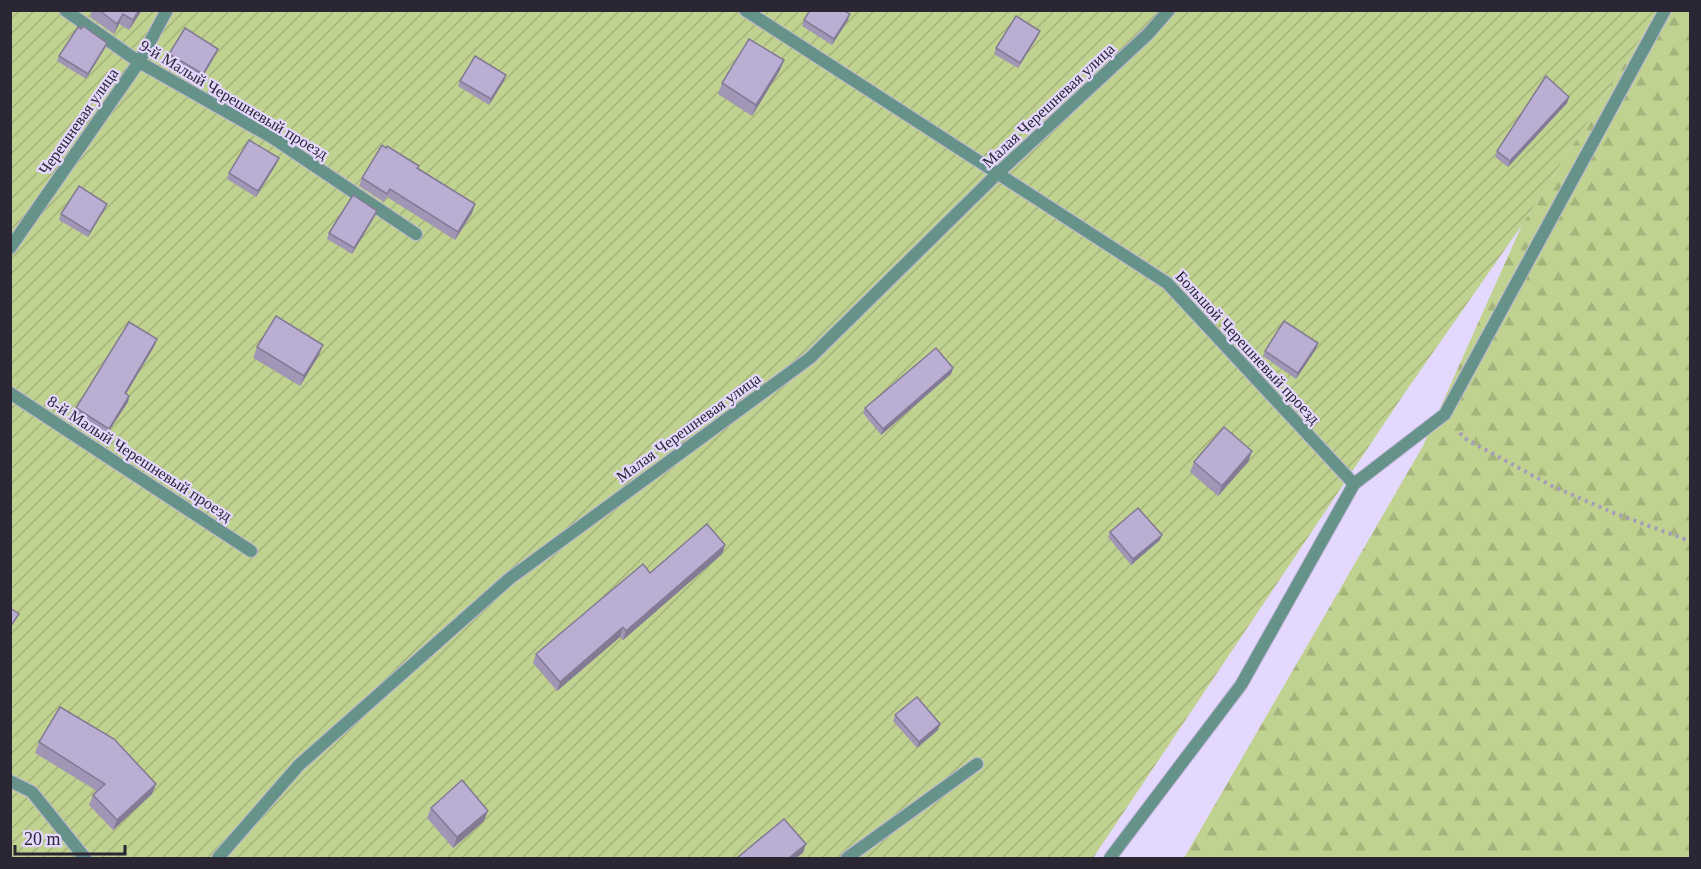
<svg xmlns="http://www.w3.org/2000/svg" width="1701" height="869" font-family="Georgia,serif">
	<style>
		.forest { fill: url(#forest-firs) }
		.garden { fill: url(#garden-furrows) }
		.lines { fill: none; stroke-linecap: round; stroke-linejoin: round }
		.service-casing { stroke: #bfb4d6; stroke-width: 14 }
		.path { stroke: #a69cba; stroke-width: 4; stroke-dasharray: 3 4.5; stroke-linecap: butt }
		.service { stroke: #65938a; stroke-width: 12 }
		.wall { fill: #a196b5 }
		.shaded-wall { fill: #837a94 }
		.building { fill: #bbaed3; stroke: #837a94; stroke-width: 1.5 }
		.labels { text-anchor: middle; stroke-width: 4.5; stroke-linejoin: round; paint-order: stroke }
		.street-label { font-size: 16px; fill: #2b2634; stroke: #e4d8fe }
	</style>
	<defs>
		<pattern id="forest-firs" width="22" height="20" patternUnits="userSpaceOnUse" patternTransform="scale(1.5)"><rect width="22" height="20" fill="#c0d28f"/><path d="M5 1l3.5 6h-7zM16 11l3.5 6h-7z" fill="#a5b47c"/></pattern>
		<pattern id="garden-furrows" width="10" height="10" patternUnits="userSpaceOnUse" patternTransform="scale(1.5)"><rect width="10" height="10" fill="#c0d28f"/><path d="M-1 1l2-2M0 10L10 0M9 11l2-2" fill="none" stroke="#a5b47c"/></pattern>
	</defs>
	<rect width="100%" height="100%" fill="#e4d8fe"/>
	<polygon class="forest" points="1658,11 1690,11 1690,858 1184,858 1423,446 1522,225"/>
	<polygon class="garden" points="10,11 1658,11 1522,225 1404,394 1093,858 11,858"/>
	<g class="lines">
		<defs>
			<g id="service">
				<polyline points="65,10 139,62 273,138 416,234"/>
				<polyline points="745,10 1167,283 1354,484"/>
				<polyline points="10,248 139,62 167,10"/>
				<polyline points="10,393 251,551"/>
				<polyline points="10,781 32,792 85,858"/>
				<polyline points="218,858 299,765 509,579 810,358 997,174 1148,34 1169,10"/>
				<polyline points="847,858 977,764"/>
				<polyline points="1110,858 1241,685 1354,484 1445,414 1665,10"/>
			</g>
		</defs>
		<use href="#service" class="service-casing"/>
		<polyline class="path" points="1460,433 1464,438 1552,486 1614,513 1690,541"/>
		<use href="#service" class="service"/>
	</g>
	<g class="wall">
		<polygon points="92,10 142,10 129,30 119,24 114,34 90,17"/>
		<polygon points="804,20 848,20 832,45 802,26"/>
		<polygon points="1040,31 1038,36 1018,68 994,54 996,48"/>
		<polygon points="107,43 105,48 86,79 57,61 59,56"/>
		<polygon points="169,54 216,54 201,80 167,59"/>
		<polygon points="784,60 780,70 752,116 718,94 722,83"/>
		<polygon points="460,81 504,81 489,105 458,86"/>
		<polygon points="1569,97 1567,103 1508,167 1495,157 1497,151"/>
		<polygon points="277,163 256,197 227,179 229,173"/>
		<polygon points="419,166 418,169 475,204 472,213 455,240 387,197 384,202 359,186 362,178"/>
		<polygon points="105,209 88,237 59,220 61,214"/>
		<polygon points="375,216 352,254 327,239 329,233"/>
		<polygon points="1318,343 1316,349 1296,379 1263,356 1265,351"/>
		<polygon points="155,345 126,394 129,396 128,402 107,434 74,414 76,408"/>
		<polygon points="257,347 319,355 300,386 253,358"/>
		<polygon points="953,368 951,374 881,435 863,413 865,408"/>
		<polygon points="1252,451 1248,462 1218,496 1190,472 1194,462"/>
		<polygon points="1110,532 1160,540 1131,565 1108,537"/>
		<polygon points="725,545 722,554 623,640 620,637 557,691 533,663 536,654 650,573"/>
		<polygon points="895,715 940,724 938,730 917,748 893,721"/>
		<polygon points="39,742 156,784 152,794 113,830 89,805 93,795 97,791 35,753"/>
		<polygon points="431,808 484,821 453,848 427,818"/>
	</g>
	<g class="shaded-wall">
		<polygon points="139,10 142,10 129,30 133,20"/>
		<polygon points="123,14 119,24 114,34 117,24"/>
		<polygon points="850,14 848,20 832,45 834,39"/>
		<polygon points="1040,31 1038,36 1018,68 1020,63"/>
		<polygon points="107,43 105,48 86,79 88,74"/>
		<polygon points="218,49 216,54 201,80 203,74"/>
		<polygon points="784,60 780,70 752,116 756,105"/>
		<polygon points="506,75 504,81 489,105 491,99"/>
		<polygon points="1569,97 1567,103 1508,167 1510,161"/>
		<polygon points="279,158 277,163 256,197 258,191"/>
		<polygon points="107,204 105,209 88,237 90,232"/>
		<polygon points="475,204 472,213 455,240 458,232"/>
		<polygon points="377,211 375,216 352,254 354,248"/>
		<polygon points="157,339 155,345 123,399 125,393"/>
		<polygon points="1318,343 1316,349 1296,379 1298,373"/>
		<polygon points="323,345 319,355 300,386 304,376"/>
		<polygon points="953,368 951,374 881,435 883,429"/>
		<polygon points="129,396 128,402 107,434 109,429"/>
		<polygon points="1252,451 1248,462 1218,496 1222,486"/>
		<polygon points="1162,535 1160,540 1131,565 1133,559"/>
		<polygon points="725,545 722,554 623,640 626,631"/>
		<polygon points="623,627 620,637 557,691 560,682"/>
		<polygon points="940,724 938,730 917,748 919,742"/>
		<polygon points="156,784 152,794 113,830 117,820"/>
		<polygon points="488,811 484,821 453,848 457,837"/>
		<polygon points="806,844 803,853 796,858 789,858"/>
	</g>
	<g class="building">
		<polygon points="99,10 139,10 133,20 123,14 117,24"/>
		<polygon points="810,10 843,10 850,14 834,39 804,20"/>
		<polygon points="1016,16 1040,31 1020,63 996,48"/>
		<polygon points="83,26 107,43 88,74 59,56 78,27 81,29"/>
		<polygon points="185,28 218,49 203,74 169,54"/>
		<polygon points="749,39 784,60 756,105 722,83"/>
		<polygon points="475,56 506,75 491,99 460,81"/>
		<polygon points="1546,76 1569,97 1510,161 1497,151"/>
		<polygon points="249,140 279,158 258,191 229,173"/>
		<polygon points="382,145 386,148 387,146 419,166 417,168 475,204 458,232 390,189 387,194 362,178"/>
		<polygon points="79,186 107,204 90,232 61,214"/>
		<polygon points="353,195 377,211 354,248 329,233"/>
		<polygon points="276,316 323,345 304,376 257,347"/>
		<polygon points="1284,321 1318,343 1298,373 1265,351"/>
		<polygon points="129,322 157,339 125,393 129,396 109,429 76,408"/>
		<polygon points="936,348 953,368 883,429 865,408"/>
		<polygon points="1224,427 1252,451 1222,486 1194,462"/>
		<polygon points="1138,508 1162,535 1133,559 1110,532"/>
		<polygon points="707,524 725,545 626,631 623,627 560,682 536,654 643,564 650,573"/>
		<polygon points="10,608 19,614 10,627"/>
		<polygon points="917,697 940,724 919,742 895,715"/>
		<polygon points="60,707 114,739 156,784 117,820 93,795 105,784 39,742"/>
		<polygon points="462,780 488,811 457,837 431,808"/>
		<polygon points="784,819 806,844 789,858 737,858"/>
	</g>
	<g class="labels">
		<g class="street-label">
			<text transform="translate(234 99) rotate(31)" y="6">9-й Малый Черешневый проезд</text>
			<text transform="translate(1048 105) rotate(-43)" y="6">Малая Черешневая улица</text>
			<text transform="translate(78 121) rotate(-55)" y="6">Черешневая улица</text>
			<text transform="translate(1248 347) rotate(47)" y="6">Большой Черешневый проезд</text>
			<text transform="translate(688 427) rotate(-36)" y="6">Малая Черешневая улица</text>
			<text transform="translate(140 458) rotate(33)" y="6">8-й Малый Черешневый проезд</text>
		</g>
	</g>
	<rect width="1701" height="869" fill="none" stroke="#2b2634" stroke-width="24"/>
	<path d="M15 845v9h110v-9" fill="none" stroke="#2b2634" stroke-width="3"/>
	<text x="24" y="845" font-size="18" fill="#2b2634" stroke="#e4d8fe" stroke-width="4.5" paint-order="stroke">20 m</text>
</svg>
